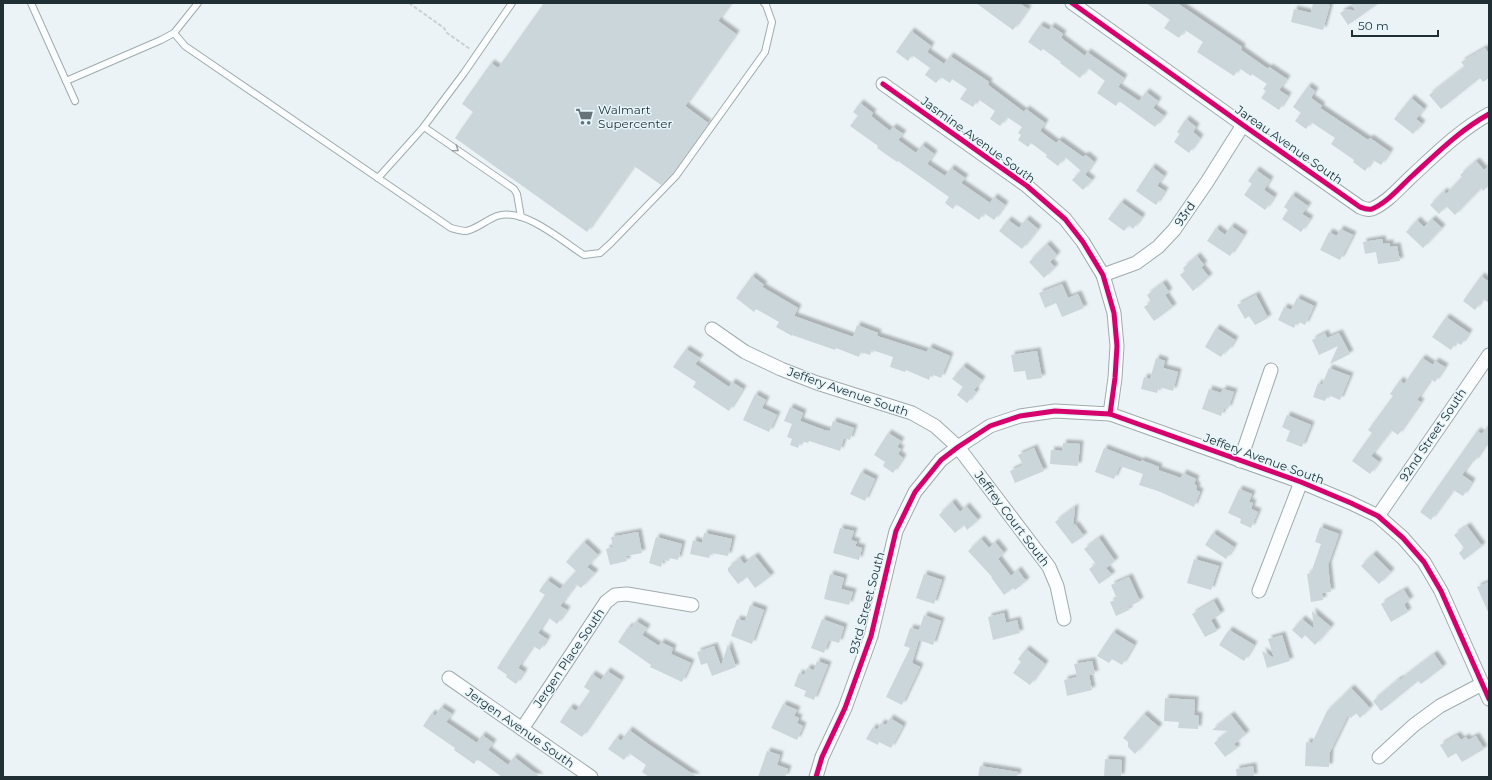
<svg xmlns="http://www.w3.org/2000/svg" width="1492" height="780" font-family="Montserrat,sans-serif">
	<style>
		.building { fill: #cbd6da; filter: url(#shadow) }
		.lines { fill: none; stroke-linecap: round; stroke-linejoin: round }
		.lane-casing { stroke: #a0abae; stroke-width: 8 }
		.street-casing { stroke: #a0abae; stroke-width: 15 }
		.path { stroke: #ccd0d1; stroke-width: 2; stroke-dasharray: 4 2; stroke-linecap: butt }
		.lane { stroke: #fcfdfe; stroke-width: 6 }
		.street { stroke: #fcfdfe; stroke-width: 13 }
		.cycleway-casing { stroke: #e6f6fb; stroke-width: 8 }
		.cycleway { stroke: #d6006c; stroke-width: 5 }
		.oneway { stroke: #99a0a3 }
		.labels { text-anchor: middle; stroke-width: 3; stroke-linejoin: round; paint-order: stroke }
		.poi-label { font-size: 12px; fill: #1f2f34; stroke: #e6f6fb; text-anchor: start }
		.street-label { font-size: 12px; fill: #1f2f34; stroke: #e6f6fb }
	</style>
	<defs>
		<filter id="shadow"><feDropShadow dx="3.5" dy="-3.5" stdDeviation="1" flood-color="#0004"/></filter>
	</defs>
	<rect width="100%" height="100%" fill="#ebf3f6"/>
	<g class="building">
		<polygon points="544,3 731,3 718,21 736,34 685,106 708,123 671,175 661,185 634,166 587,232 455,138 473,112 462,104 491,63 498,68"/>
		<polygon points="976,3 1019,3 1028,9 1013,30"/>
		<polygon points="1146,3 1177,3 1242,47 1241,50 1268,69 1269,67 1287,79 1279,90 1288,96 1279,110 1261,98 1266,91 1263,89 1267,84 1252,74 1251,76 1239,68 1234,76 1197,52 1203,42 1185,30 1179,38 1164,28 1170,20"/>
		<polygon points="1313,3 1330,5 1323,30 1291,22 1294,9 1311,13"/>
		<polygon points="1350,3 1379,3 1348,25 1340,13 1347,9 1356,11"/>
		<polygon points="1040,25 1049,30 1051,26 1063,34 1061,38 1085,56 1087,52 1124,78 1118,87 1139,101 1146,92 1158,101 1153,108 1164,116 1155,127 1119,101 1116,106 1097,93 1105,81 1088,68 1080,78 1060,63 1061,62 1043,49 1041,51 1028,42"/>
		<polygon points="911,31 931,46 927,52 944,64 950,56 989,82 988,85 1024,112 1026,109 1045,123 1040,131 1056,143 1059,140 1083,157 1086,155 1094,162 1085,175 1092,180 1083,190 1072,180 1081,171 1065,157 1058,166 1046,157 1047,155 1031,143 1028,147 1018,140 1021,135 1018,133 1022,127 1007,117 1000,126 990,119 995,111 978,99 973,107 960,99 967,89 952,79 950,83 941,77 936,83 925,75 930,68 912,55 908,61 896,52"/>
		<polygon points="1485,48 1489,54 1489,78 1483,82 1480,78 1441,109 1429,95 1465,67 1461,62"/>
		<polygon points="1308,86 1315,91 1311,98 1322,106 1320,108 1368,140 1370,138 1390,152 1381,165 1373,160 1365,171 1353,162 1354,160 1331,144 1335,138 1311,122 1306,129 1295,121 1301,113 1293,107"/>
		<polygon points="1411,98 1424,109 1416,119 1422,124 1413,134 1394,119"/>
		<polygon points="860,103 873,113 871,116 890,131 893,127 903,134 898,140 916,153 922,145 934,154 927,164 945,176 951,168 965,178 961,183 990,203 994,197 1005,205 994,220 984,213 979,220 956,204 953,209 945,203 949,197 898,161 897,162 877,148 878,146 850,126 858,116 853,112"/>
		<polygon points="1186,119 1196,127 1193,132 1200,138 1189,153 1174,142 1180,134 1177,132"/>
		<polygon points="1476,161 1484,170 1489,165 1489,185 1483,191 1481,188 1455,215 1446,206 1439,214 1430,205 1444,191 1446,194 1462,177 1460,175"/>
		<polygon points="1152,167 1164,176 1157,186 1165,191 1156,205 1136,191"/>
		<polygon points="1256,170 1270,180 1264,190 1274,197 1265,210 1244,195 1252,184 1248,181"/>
		<polygon points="1292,195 1308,206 1302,214 1310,219 1301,232 1282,219 1288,210 1284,207"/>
		<polygon points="1121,202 1142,217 1133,229 1129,225 1124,231 1108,219"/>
		<polygon points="1026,219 1038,229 1022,249 999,231 1008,220 1019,228"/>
		<polygon points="1432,219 1442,228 1423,248 1406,232 1417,220 1424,227"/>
		<polygon points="1231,226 1244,235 1230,256 1207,241 1216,228 1225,235"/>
		<polygon points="1340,229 1353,235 1340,260 1320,250 1329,232 1337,236"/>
		<polygon points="1382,239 1383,244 1390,243 1390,247 1397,246 1400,261 1378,264 1376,252 1365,254 1363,242"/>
		<polygon points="1047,244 1057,255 1050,262 1055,267 1044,278 1029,262"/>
		<polygon points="1197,256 1204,265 1201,267 1209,277 1193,291 1180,275 1185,271 1183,268"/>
		<polygon points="752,276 764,285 762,287 798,308 794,316 853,337 857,325 878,333 877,336 927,352 929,347 950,356 941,378 931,374 929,380 906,370 905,372 890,367 893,357 872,350 870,355 861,352 859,357 836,348 835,350 792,335 792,336 776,327 779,322 756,309 754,312 736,298"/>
		<polygon points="1481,276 1489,282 1489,303 1483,299 1475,310 1463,301"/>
		<polygon points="1163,283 1169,292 1165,295 1173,307 1154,321 1144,307 1151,302 1147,295"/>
		<polygon points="1062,284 1068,298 1078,294 1084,308 1062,317 1056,303 1045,308 1039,293"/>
		<polygon points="1256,295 1268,318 1255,325 1249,316 1245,319 1237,305"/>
		<polygon points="1297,298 1314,306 1305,325 1297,321 1294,328 1278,320 1284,307 1291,310"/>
		<polygon points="1446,317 1469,333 1461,345 1456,342 1451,350 1432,337"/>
		<polygon points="1216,328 1235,340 1228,351 1226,350 1221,357 1205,347"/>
		<polygon points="1325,333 1327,338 1339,333 1350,354 1330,364 1338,346 1319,355 1312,340"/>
		<polygon points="686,349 700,358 695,364 729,387 732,382 743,389 729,411 693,387 696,382 673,367"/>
		<polygon points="1037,351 1042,378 1027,380 1025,371 1014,372 1011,355"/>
		<polygon points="1156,358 1165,361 1163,368 1178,372 1173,391 1159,387 1157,393 1141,389 1144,377 1150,379"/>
		<polygon points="1422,358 1433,365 1435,361 1445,367 1435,382 1431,379 1417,400 1421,402 1398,435 1391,430 1371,456 1379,462 1370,474 1352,461 1372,433 1368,430 1393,396 1390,394 1400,380 1404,384"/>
		<polygon points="963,366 982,380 974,390 976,392 967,403 957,395 963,387 952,379"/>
		<polygon points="1329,368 1350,376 1340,400 1328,395 1325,401 1313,397 1318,383 1322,385"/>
		<polygon points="1209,389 1221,393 1223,389 1234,392 1228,409 1224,408 1221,416 1202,409"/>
		<polygon points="755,394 766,400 762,408 777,415 769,432 743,420"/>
		<polygon points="790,407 803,413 800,421 824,430 830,431 833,421 854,428 850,440 844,438 840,451 809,441 808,443 801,441 798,448 790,445 792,439 787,437 792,424 784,421"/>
		<polygon points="1287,415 1311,425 1302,447 1286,441 1290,431 1282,427"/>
		<polygon points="1489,424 1489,440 1474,462 1472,460 1462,475 1472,482 1463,496 1453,490 1431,520 1420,512 1477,431 1482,434"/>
		<polygon points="888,433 901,441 897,447 901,449 898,454 903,458 893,473 883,466 885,462 874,455"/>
		<polygon points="1063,443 1080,444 1078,466 1050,464 1051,450 1062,451"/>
		<polygon points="1034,448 1044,471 1015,483 1010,471 1023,465 1018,455"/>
		<polygon points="1104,448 1141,462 1141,460 1159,467 1158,470 1181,478 1183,473 1196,479 1194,484 1197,486 1196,490 1200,492 1194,507 1158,491 1139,485 1143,474 1120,466 1114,479 1095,472"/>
		<polygon points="861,472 875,479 865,501 850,494"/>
		<polygon points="1239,489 1252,494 1249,502 1253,503 1251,509 1258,512 1251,528 1240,523 1241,519 1228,513"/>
		<polygon points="952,502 960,512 966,506 978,520 967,530 964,525 955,533 939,515"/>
		<polygon points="1075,507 1073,528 1075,524 1084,536 1072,544 1055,522"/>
		<polygon points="1467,526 1482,546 1464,560 1459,553 1464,548 1454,535"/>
		<polygon points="1320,527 1339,534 1328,565 1331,592 1322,593 1323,600 1311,602 1307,574 1311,573 1321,544 1315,542"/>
		<polygon points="840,528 854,531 851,540 857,542 855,546 862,548 859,560 833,553"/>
		<polygon points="638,532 642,553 626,556 627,561 610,565 606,549 613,547 611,537"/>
		<polygon points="704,533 732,539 728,556 711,553 709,558 690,554 693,540 702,543"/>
		<polygon points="1213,533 1234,547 1226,559 1205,545"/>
		<polygon points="656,537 682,544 678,560 670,558 669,561 663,560 661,567 649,563"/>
		<polygon points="1099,538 1115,561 1106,568 1112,575 1099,584 1089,569 1096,564 1084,549"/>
		<polygon points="981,539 989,548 995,542 1004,553 998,559 1011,576 1018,570 1026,581 1015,590 1013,588 1004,595 991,577 992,577 968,551"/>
		<polygon points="584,542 598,555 587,567 595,573 581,588 576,584 560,606 567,610 557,624 548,617 538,633 547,639 540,650 533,646 518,668 524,672 516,684 506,677 507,675 497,668 545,595 539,591 547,580 560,589 576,571 566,562"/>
		<polygon points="1373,554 1391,572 1379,584 1361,566"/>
		<polygon points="755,556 771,576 755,588 747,577 738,584 728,571 728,568 740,558 744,564"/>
		<polygon points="1194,559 1219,566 1211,590 1187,583"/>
		<polygon points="830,574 844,578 841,589 853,592 849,605 824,599"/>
		<polygon points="924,574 942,580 934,604 916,598"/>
		<polygon points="1129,577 1140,601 1128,607 1129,610 1116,616 1110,602 1117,599 1111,585"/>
		<polygon points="1489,582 1489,614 1477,587"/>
		<polygon points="1404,590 1410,600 1404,604 1408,612 1391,622 1381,604"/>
		<polygon points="1214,601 1221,614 1211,620 1217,631 1205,637 1192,614"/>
		<polygon points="750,605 764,610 752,644 731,636 737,619 745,621"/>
		<polygon points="1312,611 1331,627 1315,645 1305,635 1302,639 1292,630 1302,619 1314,629"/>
		<polygon points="1004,613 1006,623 1017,620 1020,633 993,640 988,617"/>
		<polygon points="924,615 941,621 933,645 919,640 912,663 920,667 902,705 886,697 910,648 904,646 910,628 919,630"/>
		<polygon points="822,619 844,627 839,643 829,640 824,653 811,648"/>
		<polygon points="636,621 647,628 642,635 659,646 661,642 673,648 671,654 691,663 682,682 650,667 651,665 618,642 629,626 631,628"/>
		<polygon points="1229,630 1254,645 1244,661 1219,645"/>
		<polygon points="1113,632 1134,645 1122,665 1112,659 1109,663 1097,656"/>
		<polygon points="1282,635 1290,661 1267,668 1262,651 1274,658 1268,639"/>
		<polygon points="728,644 736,667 712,676 707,663 701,665 697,652 714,646 721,666"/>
		<polygon points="1026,649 1045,664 1030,685 1013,673 1021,662 1018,659"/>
		<polygon points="1434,654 1443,667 1421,684 1418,681 1381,711 1373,701 1399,679 1400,680"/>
		<polygon points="817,661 828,665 814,700 804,696 806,691 794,686 799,673 804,675 807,668 814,670"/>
		<polygon points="1092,661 1095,674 1089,675 1092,690 1067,696 1064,680 1077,677 1074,664"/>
		<polygon points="607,671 621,680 582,737 560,722 570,707 576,711 590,691 584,687 592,674 601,680"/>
		<polygon points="1351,688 1370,708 1360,718 1356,713 1351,718 1348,715 1330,752 1329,767 1305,766 1306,742 1312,743 1327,711"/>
		<polygon points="1165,698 1195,700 1194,715 1199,716 1198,729 1178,728 1179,722 1164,721"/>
		<polygon points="783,704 797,710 794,716 799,718 797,723 803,726 797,740 771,728"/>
		<polygon points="441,707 452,714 446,722 477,743 482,735 493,743 488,750 508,765 514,757 540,777 502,777 477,759 474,764 454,750 455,748 423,726 432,713 435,716"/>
		<polygon points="1144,714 1159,727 1135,754 1128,747 1128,742 1123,738"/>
		<polygon points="1231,715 1246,734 1234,744 1237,748 1225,757 1214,743 1229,731 1212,730"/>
		<polygon points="890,718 903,726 891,748 879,742 878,745 866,739 873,727 877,730 881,723 886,725"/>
		<polygon points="629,730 648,744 697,777 649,777 642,772 646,765 629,753 624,760 608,749 617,737 621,741"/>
		<polygon points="1457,735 1461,740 1466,737 1468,740 1476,736 1484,749 1462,762 1456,753 1448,758 1440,745"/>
		<polygon points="767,751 780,755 777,765 788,769 785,777 758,777"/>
		<polygon points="1105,759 1122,760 1121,777 1104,777"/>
		<polygon points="980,766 1018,772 1017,777 978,777"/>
		<polygon points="1253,766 1254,777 1237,777 1236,769"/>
	</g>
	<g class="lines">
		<defs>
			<g id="lane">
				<polyline points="31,3 75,101"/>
				<path d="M174,33L185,46L451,228C455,229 462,231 466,231C477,229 486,220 497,216C524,207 562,241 584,255L600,253L611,243L676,176L765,52L772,22L766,5L764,3"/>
				<polyline points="66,81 161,40 174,33 198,3"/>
				<polyline points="424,127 514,189 517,194 521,217"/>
				<polyline points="378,178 422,129 464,73 512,3"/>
			</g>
			<g id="street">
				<path d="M1072,3L1243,125L1360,207C1365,209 1367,210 1372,209C1388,202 1400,187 1412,176C1437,153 1460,130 1489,114"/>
				<polyline points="883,84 1027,186 1065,219 1083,242 1103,275 1114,313 1117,346 1115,378 1110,414"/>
				<polyline points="1103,275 1136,263 1158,247 1174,230 1207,182 1243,125"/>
				<polyline points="712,329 745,352 781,369 817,383 912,413 935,426 958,447 1049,567 1057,586 1064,619"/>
				<polyline points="1240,461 1271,370"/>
				<polyline points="1378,516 1489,355"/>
				<polyline points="1259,591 1301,482"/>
				<polyline points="449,678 591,777"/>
				<polyline points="522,729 606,602 615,595 627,594 692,605"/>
				<polyline points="1379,757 1414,725 1440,706 1482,684"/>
				<polyline points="816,777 822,757 845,708 871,636 896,531 915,492 941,460 958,447 990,426 1020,416 1055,411 1110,414 1301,482 1351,503 1378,516 1403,538 1424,562 1441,591 1489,699"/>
			</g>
		</defs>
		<use href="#lane" class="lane-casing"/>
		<use href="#street" class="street-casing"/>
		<polyline class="path" points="409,3 444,28 447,33 470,49"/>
		<use href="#lane" class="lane"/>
		<use href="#street" class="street"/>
		<defs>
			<g id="cycleway">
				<path d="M1072,3L1243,125L1360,207C1365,209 1367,210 1372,209C1388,202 1400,187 1412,176C1437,153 1460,130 1489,114"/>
				<polyline points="883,84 1027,186 1065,219 1083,242 1103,275 1114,313 1117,346 1115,378 1110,414"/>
				<polyline points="816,777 822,757 845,708 871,636 896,531 915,492 941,460 958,447 990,426 1020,416 1055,411 1110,414 1301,482 1351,503 1378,516 1403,538 1424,562 1441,591 1489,699"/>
			</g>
		</defs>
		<use href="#cycleway" class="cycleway-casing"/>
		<use href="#cycleway" class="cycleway"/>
	</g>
	<defs><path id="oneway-chevron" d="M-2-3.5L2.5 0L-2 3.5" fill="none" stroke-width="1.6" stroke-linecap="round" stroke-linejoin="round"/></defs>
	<use class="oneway" href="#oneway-chevron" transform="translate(456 149) rotate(35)"/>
	<defs>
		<symbol id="supermarket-bare" viewBox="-9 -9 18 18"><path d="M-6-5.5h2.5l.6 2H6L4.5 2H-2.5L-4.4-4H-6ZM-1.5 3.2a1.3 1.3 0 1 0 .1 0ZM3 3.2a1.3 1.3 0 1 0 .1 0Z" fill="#667478" stroke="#e6f6fb" stroke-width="2.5" paint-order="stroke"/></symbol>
	</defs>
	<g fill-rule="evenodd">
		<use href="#supermarket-bare" x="572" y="104" width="25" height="25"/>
	</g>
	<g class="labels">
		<g class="poi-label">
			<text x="598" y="114">Walmart<tspan x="598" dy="14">Supercenter</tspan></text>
		</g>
		<g class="street-label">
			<text transform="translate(978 140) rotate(36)" y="4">Jasmine Avenue South</text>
			<text transform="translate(1289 145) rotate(35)" y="4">Jareau Avenue South</text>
			<text transform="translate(1185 214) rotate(-56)" y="4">93rd</text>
			<text transform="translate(848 392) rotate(19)" y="4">Jeffery Avenue South</text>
			<text transform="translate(1433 435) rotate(-56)" y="4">92nd Street South</text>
			<text transform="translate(1264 459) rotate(20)" y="4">Jeffery Avenue South</text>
			<text transform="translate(1012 519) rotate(53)" y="4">Jeffrey Court South</text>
			<text transform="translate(867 603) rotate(-75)" y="4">93rd Street South</text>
			<text transform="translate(569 658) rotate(-56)" y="4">Jergen Place South</text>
			<text transform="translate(520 728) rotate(35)" y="4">Jergen Avenue South</text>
		</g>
	</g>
	<rect width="1492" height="780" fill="none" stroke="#1f2f34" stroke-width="8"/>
	<path d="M1352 30v6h86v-6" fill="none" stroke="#1f2f34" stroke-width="2"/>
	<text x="1358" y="30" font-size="12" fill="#1f2f34" stroke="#e6f6fb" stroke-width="3" paint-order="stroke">50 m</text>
</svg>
